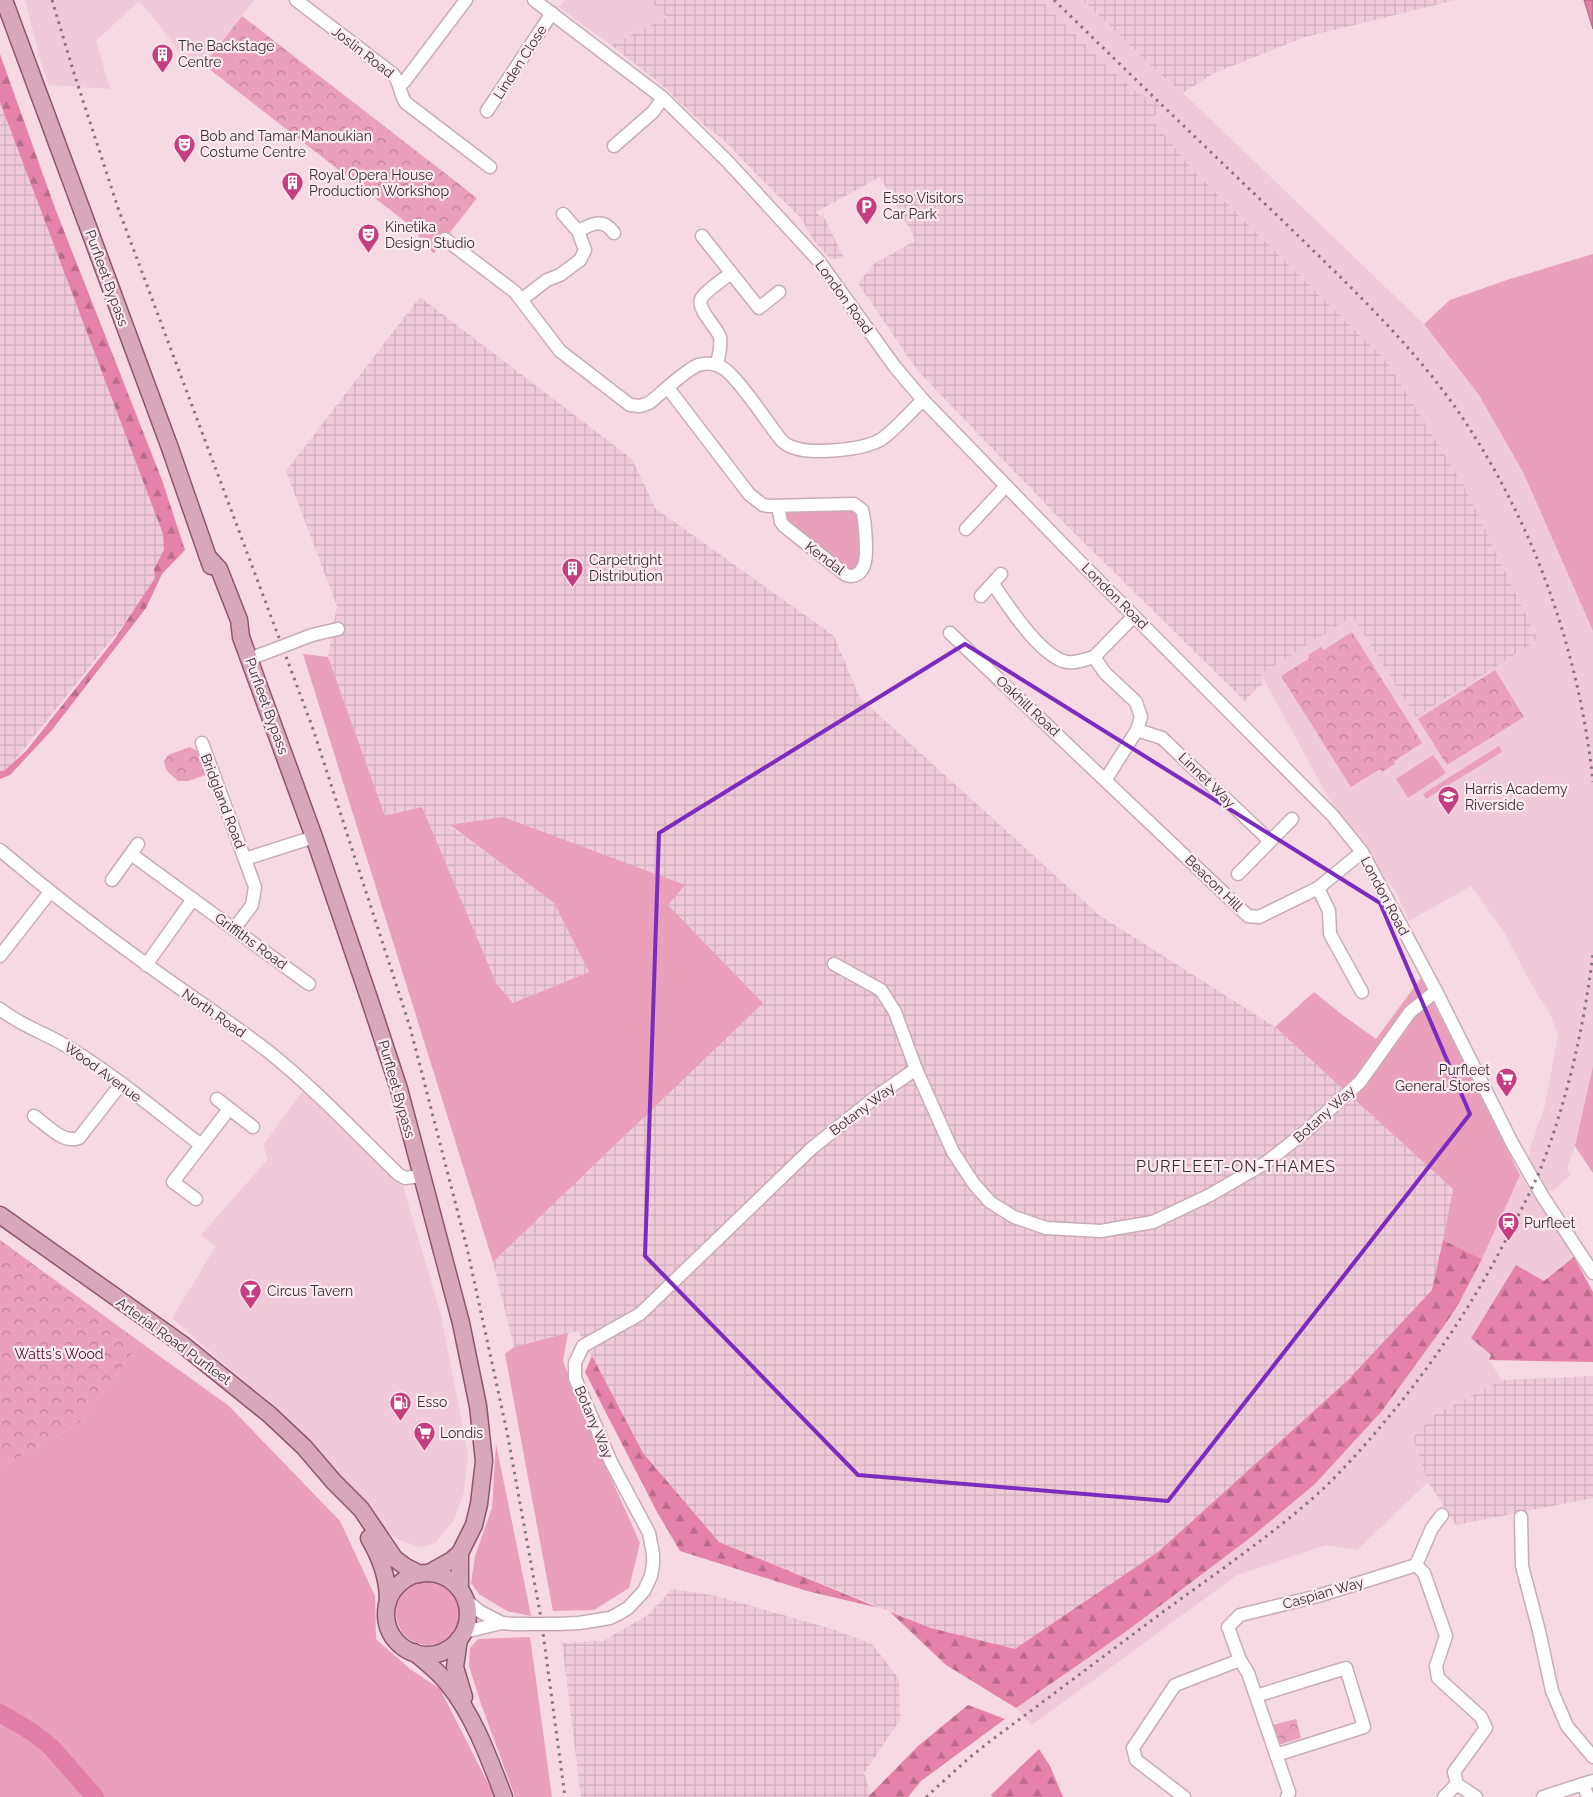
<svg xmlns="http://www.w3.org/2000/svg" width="1593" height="1797" font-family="Raleway,sans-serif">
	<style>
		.built { fill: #f0cad8 }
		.industrial { fill: url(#industrial-grid) }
		.green { fill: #ea9fbb }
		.forest { fill: url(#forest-firs) }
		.park { fill: url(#park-crowns) }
		.water { fill: #e07ea6; stroke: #ad6583 }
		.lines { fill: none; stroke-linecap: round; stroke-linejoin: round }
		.river { stroke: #e07ea6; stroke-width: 18 }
		.minor-casing { stroke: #c8acb6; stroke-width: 15 }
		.major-casing { stroke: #8e566c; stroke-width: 19 }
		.minor { stroke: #fff; stroke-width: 12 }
		.major { stroke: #d7a7bb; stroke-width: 16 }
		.rail { stroke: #87747b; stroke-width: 3; stroke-dasharray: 2.5 5; stroke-linecap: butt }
		.minor-bridge-casing { stroke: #c8acb6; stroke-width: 15; stroke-linecap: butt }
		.minor-bridge { stroke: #fff; stroke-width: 12 }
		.marked { fill: none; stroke: #7b2cbf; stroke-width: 4; stroke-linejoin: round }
		.labels { text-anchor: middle; stroke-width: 4.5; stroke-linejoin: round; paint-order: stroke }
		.poi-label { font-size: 14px; fill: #372c30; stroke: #fceaf0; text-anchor: start }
		.street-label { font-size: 14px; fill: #372c30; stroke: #fceaf0 }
		.park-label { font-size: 14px; fill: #4b0e2c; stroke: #fceaf0 }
		.quarter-label { font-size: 16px; letter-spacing: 1px; fill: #372c30; stroke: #fceaf0 }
	</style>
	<defs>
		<pattern id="industrial-grid" width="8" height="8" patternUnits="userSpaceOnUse" patternTransform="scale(1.25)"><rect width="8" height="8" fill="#f0cad8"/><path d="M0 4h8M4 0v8" fill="none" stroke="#ceaeba"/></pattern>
		<pattern id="forest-firs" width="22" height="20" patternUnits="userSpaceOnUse" patternTransform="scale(1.25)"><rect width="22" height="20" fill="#e482a9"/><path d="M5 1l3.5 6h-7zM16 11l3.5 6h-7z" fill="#ba6b8a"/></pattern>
		<pattern id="park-crowns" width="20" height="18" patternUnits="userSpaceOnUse" patternTransform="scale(1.25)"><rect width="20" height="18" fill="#ea9fbb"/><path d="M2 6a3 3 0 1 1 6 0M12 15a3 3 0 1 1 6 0" fill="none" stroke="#be8298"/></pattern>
	</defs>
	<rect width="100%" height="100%" fill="#f6d9e3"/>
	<g class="built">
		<polygon points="25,0 254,0 200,70 181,54 149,12 140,3 137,3 96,41 110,89 49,85 42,66"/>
		<polygon points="565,0 649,0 668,16 611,45 559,7"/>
		<polygon points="1040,0 1083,0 1161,75 1183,93 1424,324 1479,395 1523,472 1593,631 1593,1066 1575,1146 1567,1169 1571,1174 1553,1191 1548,1190 1529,1158 1530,1149 1545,1105 1558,1035 1550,1014 1531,984 1504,932 1471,886 1409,921 1394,888 1384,878 1334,808 1261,674 1353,615 1530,645 1537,638 1464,486 1387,362 1194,171 1149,118 1161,112 1158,109 1160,107 1155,102 1152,103 1143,96 1142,98 1111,70"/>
		<polygon points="303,1091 350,1133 403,1186 441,1315 468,1455 464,1492 454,1520 435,1543 421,1548 395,1538 366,1509 323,1457 275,1409 172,1318 216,1246 201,1235 268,1159 263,1145"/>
		<polygon points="1520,1175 1574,1257 1544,1281 1516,1266 1489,1360 1502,1380 1436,1414 1413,1437 1428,1482 1357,1550 1326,1545 1237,1575 1032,1725 1016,1708 1124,1633 1250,1538 1315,1484 1370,1425 1382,1411 1458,1305 1482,1259"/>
	</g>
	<g class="industrial">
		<polygon points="649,0 1040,0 1111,70 1142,97 1143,95 1152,103 1155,102 1161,107 1158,109 1161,112 1150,118 1194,171 1387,362 1464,486 1537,638 1530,645 1416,717 1353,616 1261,674 1263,679 1261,680 1263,684 1257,688 1245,701 1062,521 917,370 858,283 875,263 915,241 912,233 880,177 816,212 821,217 823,215 844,258 831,259 813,240 801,218 761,179 723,139 706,127 661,84 611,45 667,17"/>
		<polygon points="1083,0 1456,0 1305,37 1214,73 1183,93 1161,75"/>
		<polygon points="0,85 173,549 144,599 0,779"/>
		<polygon points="420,297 632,459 655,508 834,636 860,698 1099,915 1275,1027 1453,1189 1433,1290 1348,1380 1158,1552 1015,1650 931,1628 719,1542 643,1453 578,1331 514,1347 493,1262 762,1002 667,904 685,886 450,826 554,903 589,972 513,1003 496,983 385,816 328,657 337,606 286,471"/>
		<polygon points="1593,1376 1593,1498 1456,1525 1428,1482 1413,1437 1436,1414 1502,1380"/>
		<polygon points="672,1589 716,1596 829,1628 872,1644 899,1679 900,1720 864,1773 871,1794 868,1797 581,1797 562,1643 603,1641 648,1615"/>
	</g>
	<g class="green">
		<polygon points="1593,254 1593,631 1523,472 1479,395 1424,324 1450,300 1507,280"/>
		<polygon points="853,510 856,511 860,517 860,562 858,569 851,571 784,519 784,515 786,511"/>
		<polygon points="303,654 328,657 385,816 422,807 496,983 513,1003 589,972 554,903 450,825 503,817 685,885 668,905 763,1003 493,1262"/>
		<polygon points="1499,746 1502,752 1426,799 1423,794"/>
		<polygon points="1433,755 1446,773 1408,798 1396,779"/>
		<polygon points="1421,978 1520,1175 1482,1259 1443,1240 1453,1189 1275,1027 1314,992 1345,1017 1376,1039"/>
		<polygon points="1593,1066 1593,1173 1575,1146"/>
		<polygon points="568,1333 563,1361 589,1429 640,1543 629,1588 594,1610 553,1611 505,1354 514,1347"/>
		<polygon points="140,1342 229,1406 340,1521 375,1596 376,1639 410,1669 440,1689 491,1789 494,1797 0,1797 0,1471 6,1464 80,1423"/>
		<polygon points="496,1444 526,1591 531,1616 507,1611 479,1594 471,1583 475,1556 492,1508"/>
		<circle cx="428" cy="1613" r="32"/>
		<polygon points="530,1637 552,1797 515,1797 480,1701 469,1666 470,1648 478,1639"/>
	</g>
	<g class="forest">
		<polygon points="0,54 55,208 162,480 185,550 162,574 146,608 52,730 10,775 0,779 0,771 4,771 26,751 114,640 155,578 154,569 164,550 163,534 0,102"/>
		<polygon points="1443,1240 1482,1259 1458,1305 1446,1323 1382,1411 1315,1484 1250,1538 1124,1633 1016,1708 946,1665 890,1612 931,1628 1015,1649 1158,1552 1348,1380 1432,1290"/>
		<polygon points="1574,1257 1593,1292 1593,1362 1489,1360 1491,1355 1471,1338 1516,1265 1544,1281"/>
		<polygon points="592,1356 643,1453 719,1542 879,1608 807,1591 680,1551 657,1512 585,1372"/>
		<polygon points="968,1705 1005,1719 921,1781 908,1797 868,1797 918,1746"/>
		<polygon points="1039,1749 1050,1766 1063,1797 993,1797 991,1795"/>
	</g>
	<g class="park">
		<polygon points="242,16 477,198 434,253 422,243 416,230 204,65"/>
		<polygon points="1352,632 1422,743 1394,761 1395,764 1382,772 1380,769 1351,787 1281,676 1310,658 1308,655 1321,647 1324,650"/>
		<polygon points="1495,670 1524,717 1447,765 1418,719"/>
		<polygon points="190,747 197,751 206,775 188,781 178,781 166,770 164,762 168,755"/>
		<polygon points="0,1240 140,1342 80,1423 6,1464 0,1471"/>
		<polygon points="1296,1719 1301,1738 1278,1745 1273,1725"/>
	</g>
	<polygon class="water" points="1584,0 1593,0 1593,29"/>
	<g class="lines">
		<polyline class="river" points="0,1713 32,1732 51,1747 95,1797"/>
		<defs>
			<g id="minor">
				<path d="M296,0L393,74C401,83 399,94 406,103L490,167"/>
				<polyline points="534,0 663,98 728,162 818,260 895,367 923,400 1075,557 1333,816 1362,852 1436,991 1512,1143 1543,1197 1593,1273"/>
				<polyline points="400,83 404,82 466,0"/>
				<polyline points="487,111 552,13"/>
				<polyline points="614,146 653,112 663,98"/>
				<path d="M578,231C593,223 603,218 614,233"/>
				<polyline points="702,236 759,308 779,292"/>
				<path d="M445,239L515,292L560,351L630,405L640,406L649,403C662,393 684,371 698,365C708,362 719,364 727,371C746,388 765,420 782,441C785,443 788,446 792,447C811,455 862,450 880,440C892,433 912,410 923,400"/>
				<polyline points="521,300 547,280 560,275 580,260 585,250 578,231 563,214"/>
				<path d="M717,365C718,357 722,345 720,337C716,326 697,310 701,299C704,292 724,279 731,273"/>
				<path d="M668,388L749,494L763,505L769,506L854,504L862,510C865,519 868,556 864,565C861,574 854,578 846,575L784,526L781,522L778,506"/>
				<polyline points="966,529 1006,486"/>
				<path d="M993,584C1008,606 1038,652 1063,661C1073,665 1085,659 1094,657"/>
				<polyline points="981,596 1001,574"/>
				<polyline points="950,633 1248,916 1259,917 1318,888 1362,852"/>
				<polyline points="312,635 338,629"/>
				<polyline points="249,659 273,650"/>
				<polyline points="1137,730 1162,738 1270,841"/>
				<polyline points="202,743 255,887 252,905 234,929"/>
				<polyline points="1106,779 1137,730 1141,717 1136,702 1105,673 1094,657 1134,616"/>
				<path d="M0,850C47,890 96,928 146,964C187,994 229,1021 269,1052C315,1089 356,1133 398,1174L405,1178L421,1176"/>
				<polyline points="131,854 309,984"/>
				<polyline points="245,859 314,837"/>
				<polyline points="1238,874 1292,819"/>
				<polyline points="112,880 138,844"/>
				<polyline points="1318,888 1329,911 1330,934 1362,992"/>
				<polyline points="0,956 50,892"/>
				<polyline points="834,964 881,990 895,1012 916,1069 953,1152 974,1184 990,1202 1014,1217 1046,1228 1101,1231 1153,1222 1210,1195 1267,1162 1306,1131 1360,1082 1410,1012 1436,991"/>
				<polyline points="146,965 193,899"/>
				<path d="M0,1009C22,1027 49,1034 73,1050C118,1078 159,1113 201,1145"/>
				<polyline points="217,1099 253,1127"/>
				<path d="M34,1116C47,1125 63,1144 79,1138L121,1084"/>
				<polyline points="196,1199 173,1182 229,1109"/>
				<polyline points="1521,1517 1522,1566 1539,1631 1552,1691 1567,1726 1593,1757"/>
				<polyline points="1416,1565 1432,1528 1442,1515"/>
				<polyline points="465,1599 479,1611 502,1623"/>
				<polyline points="557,1624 579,1623 610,1618 618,1614 628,1608 644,1591 651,1576 653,1564 653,1554 649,1533 611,1462 575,1378 575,1363 583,1346 640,1314 812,1148 877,1096 916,1069"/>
				<polyline points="464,1632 502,1623 513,1624"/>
				<polyline points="1240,1660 1248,1673 1289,1792 1287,1797"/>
				<polyline points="1256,1696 1346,1668 1364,1727 1276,1755"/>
				<polyline points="1184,1797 1136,1760 1133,1748 1175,1685 1240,1660 1228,1627 1240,1615 1318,1596 1416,1565 1424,1573 1446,1636 1436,1666 1438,1678 1481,1717 1486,1728 1454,1772 1457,1784 1476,1797"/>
				<polyline points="1444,1797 1457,1784"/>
				<polyline points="1543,1797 1583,1784"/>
				<polyline points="1588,1797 1583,1784 1593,1781"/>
			</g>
			<g id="major">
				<polyline points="4,0 170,448 211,566"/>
				<polyline points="208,557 219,569 239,620 241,637 314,837 371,1004 399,1089 461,1323 478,1406 484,1461 479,1504 474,1525 460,1553 460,1589"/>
				<polyline points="0,1215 182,1344 270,1415 304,1447 334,1482 361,1509 395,1559 406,1567 420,1574"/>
				<path d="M369,1538C381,1559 388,1578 388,1602"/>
				<polyline points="429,1573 452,1560 460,1553"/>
				<circle cx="427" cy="1614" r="41"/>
				<polyline points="459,1639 455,1667 464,1697"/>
				<path d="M414,1652C426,1662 439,1672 448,1684C474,1716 489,1758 504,1797"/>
			</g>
		</defs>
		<use href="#minor" class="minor-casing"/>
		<use href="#major" class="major-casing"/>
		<use href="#minor" class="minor"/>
		<use href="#major" class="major"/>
		<g class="rail">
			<polyline points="52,0 73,70 118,208 312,726 410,1027 467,1248 507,1432 541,1618 565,1797"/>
			<path d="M1054,0C1130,74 1206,148 1283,221C1343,280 1404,336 1453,404C1531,515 1579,648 1593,782"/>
			<path d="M926,1797L969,1758L989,1742C1047,1699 1105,1655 1163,1612C1217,1572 1274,1534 1323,1489C1349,1464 1373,1436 1396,1408C1444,1349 1484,1285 1518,1216C1527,1198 1537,1179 1544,1160C1569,1093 1584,1025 1593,954"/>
		</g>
		<defs>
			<g id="minor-bridge">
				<polyline points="273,650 312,635"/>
				<polyline points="513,1624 557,1624"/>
			</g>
		</defs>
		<use href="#minor-bridge" class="minor-bridge-casing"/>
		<use href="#minor-bridge" class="minor-bridge"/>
	</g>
	<path class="marked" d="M965,644L1380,903L1470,1114L1168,1501L858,1475L645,1256L659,833Z"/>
	<defs>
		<symbol id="building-pin" viewBox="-11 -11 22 30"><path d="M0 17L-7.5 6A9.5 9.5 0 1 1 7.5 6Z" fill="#c53e7f" stroke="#fceaf0"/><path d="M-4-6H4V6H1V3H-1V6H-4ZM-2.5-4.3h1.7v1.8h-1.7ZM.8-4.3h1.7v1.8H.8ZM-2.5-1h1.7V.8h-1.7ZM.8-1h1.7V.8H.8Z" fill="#fff"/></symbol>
		<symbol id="theatre-pin" viewBox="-11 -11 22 30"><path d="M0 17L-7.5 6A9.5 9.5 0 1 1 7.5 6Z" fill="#c53e7f" stroke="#fceaf0"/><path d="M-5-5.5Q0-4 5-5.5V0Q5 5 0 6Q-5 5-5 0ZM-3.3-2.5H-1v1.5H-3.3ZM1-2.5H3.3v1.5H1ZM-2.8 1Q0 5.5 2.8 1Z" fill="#fff"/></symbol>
		<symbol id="parking-pin" viewBox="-11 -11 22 30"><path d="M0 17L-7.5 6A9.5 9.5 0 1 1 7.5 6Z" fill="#c53e7f" stroke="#fceaf0"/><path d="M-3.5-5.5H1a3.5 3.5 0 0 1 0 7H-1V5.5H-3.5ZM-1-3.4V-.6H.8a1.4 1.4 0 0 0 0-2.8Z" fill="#fff"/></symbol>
		<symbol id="school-pin" viewBox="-11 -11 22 30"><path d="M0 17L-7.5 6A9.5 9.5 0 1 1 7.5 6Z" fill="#c53e7f" stroke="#fceaf0"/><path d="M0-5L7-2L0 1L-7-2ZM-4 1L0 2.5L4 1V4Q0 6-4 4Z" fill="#fff"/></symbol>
		<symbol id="supermarket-pin" viewBox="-11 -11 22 30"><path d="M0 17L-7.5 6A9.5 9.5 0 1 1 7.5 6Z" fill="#c53e7f" stroke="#fceaf0"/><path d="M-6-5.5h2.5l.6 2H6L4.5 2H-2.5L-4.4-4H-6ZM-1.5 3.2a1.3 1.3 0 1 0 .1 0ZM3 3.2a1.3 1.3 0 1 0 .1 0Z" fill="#fff"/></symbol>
		<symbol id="station-pin" viewBox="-11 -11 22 30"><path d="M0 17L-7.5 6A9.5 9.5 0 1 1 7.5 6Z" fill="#c53e7f" stroke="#fceaf0"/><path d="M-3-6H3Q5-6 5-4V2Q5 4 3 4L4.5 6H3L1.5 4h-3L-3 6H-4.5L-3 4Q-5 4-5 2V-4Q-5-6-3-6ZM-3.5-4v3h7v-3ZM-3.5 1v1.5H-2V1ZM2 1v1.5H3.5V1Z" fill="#fff"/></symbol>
		<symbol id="bar-pin" viewBox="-11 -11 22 30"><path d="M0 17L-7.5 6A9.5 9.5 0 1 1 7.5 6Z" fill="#c53e7f" stroke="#fceaf0"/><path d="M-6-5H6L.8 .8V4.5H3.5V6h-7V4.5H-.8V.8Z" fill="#fff"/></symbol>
		<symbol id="fuel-pin" viewBox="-11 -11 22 30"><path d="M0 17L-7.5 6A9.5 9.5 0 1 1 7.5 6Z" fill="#c53e7f" stroke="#fceaf0"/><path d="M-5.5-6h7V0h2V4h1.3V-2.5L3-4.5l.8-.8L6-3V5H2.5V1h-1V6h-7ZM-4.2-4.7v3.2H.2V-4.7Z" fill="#fff"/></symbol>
	</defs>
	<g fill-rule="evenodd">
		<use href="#building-pin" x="150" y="42" width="25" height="34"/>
		<use href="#theatre-pin" x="172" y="132" width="25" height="34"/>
		<use href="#building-pin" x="280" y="170" width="25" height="34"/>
		<use href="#parking-pin" x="854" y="194" width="25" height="34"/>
		<use href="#theatre-pin" x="356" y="222" width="25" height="34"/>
		<use href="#building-pin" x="560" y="556" width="25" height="34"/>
		<use href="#school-pin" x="1436" y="784" width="25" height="34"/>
		<use href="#supermarket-pin" x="1494" y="1066" width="25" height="34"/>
		<use href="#station-pin" x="1496" y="1210" width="25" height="34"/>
		<use href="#bar-pin" x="238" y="1278" width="25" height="34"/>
		<use href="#fuel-pin" x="388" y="1390" width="25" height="34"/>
		<use href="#supermarket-pin" x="412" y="1420" width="25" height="34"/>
	</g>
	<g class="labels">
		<g class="poi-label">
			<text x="178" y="51">The Backstage<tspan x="178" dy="16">Centre</tspan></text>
			<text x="200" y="141">Bob and Tamar Manoukian<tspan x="200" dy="16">Costume Centre</tspan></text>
			<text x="309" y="180">Royal Opera House<tspan x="309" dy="16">Production Workshop</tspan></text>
			<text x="883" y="203">Esso Visitors<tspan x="883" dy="16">Car Park</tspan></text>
			<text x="385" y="232">Kinetika<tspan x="385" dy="16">Design Studio</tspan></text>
			<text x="589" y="565">Carpetright<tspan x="589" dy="16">Distribution</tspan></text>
			<text x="1465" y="794">Harris Academy<tspan x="1465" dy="16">Riverside</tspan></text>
			<text x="1490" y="1075" text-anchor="end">Purfleet<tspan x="1490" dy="16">General Stores</tspan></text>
			<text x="1524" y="1228">Purfleet</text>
			<text x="267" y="1296">Circus Tavern</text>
			<text x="417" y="1407">Esso</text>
			<text x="440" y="1438">Londis</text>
		</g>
		<g class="street-label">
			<text transform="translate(363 52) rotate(38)" y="5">Joslin Road</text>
			<text transform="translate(520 62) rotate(-57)" y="5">Linden Close</text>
			<text transform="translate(107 278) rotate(70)" y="5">Purfleet Bypass</text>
			<text transform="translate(844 297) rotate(54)" y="5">London Road</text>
			<text transform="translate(825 558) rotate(37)" y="5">Kendal</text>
			<text transform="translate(1115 596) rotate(45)" y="5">London Road</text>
			<text transform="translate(267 706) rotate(70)" y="5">Purfleet Bypass</text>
			<text transform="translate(1028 706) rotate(43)" y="5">Oakhill Road</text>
			<text transform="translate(1207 780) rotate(44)" y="5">Linnet Way</text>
			<text transform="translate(223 801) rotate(69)" y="5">Bridgland Road</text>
			<text transform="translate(1214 883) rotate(44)" y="5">Beacon Hill</text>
			<text transform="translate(1385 896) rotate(62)" y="5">London Road</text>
			<text transform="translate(251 941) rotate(36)" y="5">Griffiths Road</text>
			<text transform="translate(214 1013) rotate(35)" y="5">North Road</text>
			<text transform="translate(103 1072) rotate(36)" y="5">Wood Avenue</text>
			<text transform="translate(397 1089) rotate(74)" y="5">Purfleet Bypass</text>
			<text transform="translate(862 1109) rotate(-37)" y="5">Botany Way</text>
			<text transform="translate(1324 1114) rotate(-42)" y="5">Botany Way</text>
			<text transform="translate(174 1341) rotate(36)" y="5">Arterial Road Purfleet</text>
			<text transform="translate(594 1422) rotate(67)" y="5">Botany Way</text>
			<text transform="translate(1323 1593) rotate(-16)" y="5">Caspian Way</text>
		</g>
		<g class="park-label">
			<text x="59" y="1359">Watts's Wood</text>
		</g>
		<g class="quarter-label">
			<text x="1236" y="1172">PURFLEET-ON-THAMES</text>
		</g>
	</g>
</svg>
